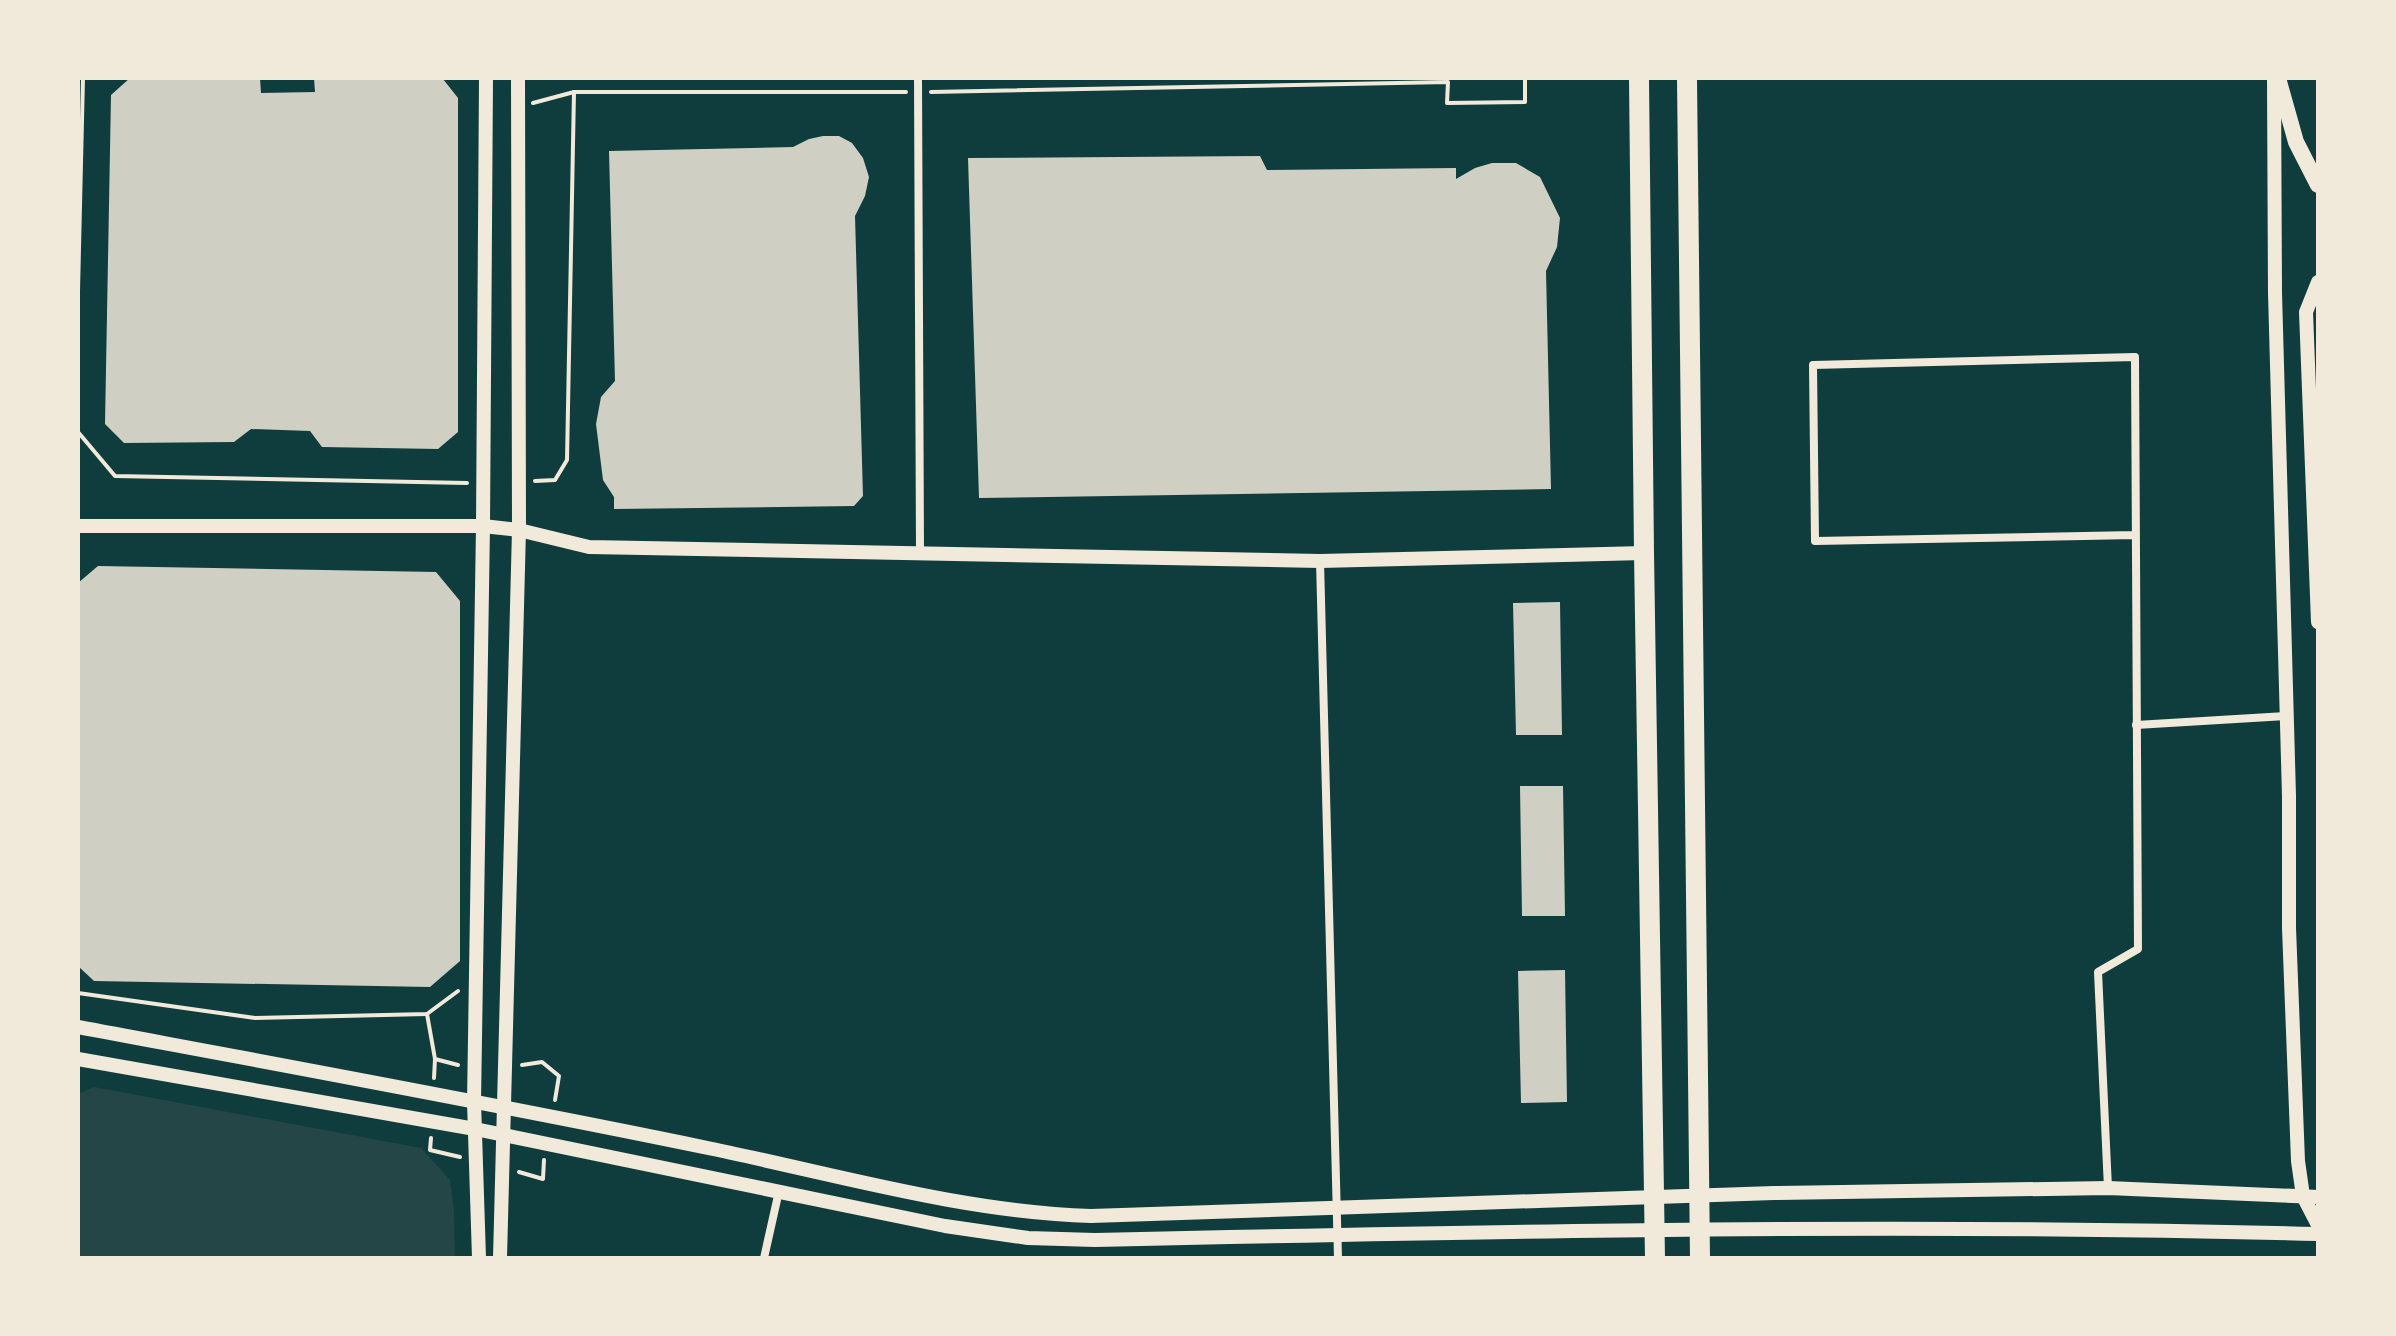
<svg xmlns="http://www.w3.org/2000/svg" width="2396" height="1336" font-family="'Zilla Slab',serif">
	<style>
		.green { fill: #244646 }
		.building { fill: #cfcfc3 }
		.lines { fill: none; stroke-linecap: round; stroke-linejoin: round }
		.path { stroke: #f1e9da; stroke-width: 4 }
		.minor { stroke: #f1e9da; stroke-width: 8 }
		.tertiary { stroke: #f1e9da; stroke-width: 14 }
		.secondary { stroke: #f1e9da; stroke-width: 16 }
		.primary { stroke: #f1e9da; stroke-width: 20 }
	</style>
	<rect width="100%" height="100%" fill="#0f3d3e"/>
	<polygon class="green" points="94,1087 421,1148 450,1180 454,1211 455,1258 78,1258 78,1094"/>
	<g class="building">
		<polygon points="130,78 260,78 261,93 315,92 314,78 443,79 458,98 458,432 438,449 322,447 310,431 251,429 234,442 124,443 105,424 111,95"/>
		<polygon points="823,136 839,136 852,143 863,158 869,177 865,196 855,216 863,496 854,506 614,509 614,497 603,480 596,424 601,397 615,381 609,151 793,147 809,139"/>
		<polygon points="1260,156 1267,170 1456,168 1456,179 1475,168 1492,163 1516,163 1540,177 1560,218 1557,247 1546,271 1551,489 979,498 968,158"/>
		<polygon points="98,566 436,572 460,601 460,961 430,987 94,981 78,966 78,583"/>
		<polygon points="1560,602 1562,735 1516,735 1513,603"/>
		<polygon points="1520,786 1563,786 1565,916 1522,916"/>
		<polygon points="1565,970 1567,1102 1521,1103 1518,971"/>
	</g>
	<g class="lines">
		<g class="path">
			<polyline points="931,92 1448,82 1447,103 1525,102 1525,78"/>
			<polyline points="533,103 574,92 906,92"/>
			<polyline points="78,291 83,78"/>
			<polyline points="78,432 115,476 467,483"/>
			<polyline points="535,481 555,480 567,460 574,92"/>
			<polyline points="78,993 255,1018 427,1014 458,991"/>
			<polyline points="427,1014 435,1059 458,1065"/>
			<polyline points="522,1065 542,1062 559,1076 555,1100"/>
			<polyline points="434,1078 435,1059"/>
			<polyline points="431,1138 430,1150 460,1157"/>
			<polyline points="519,1172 543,1179 544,1160"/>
		</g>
		<g class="minor">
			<polyline points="918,78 920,553"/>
			<polyline points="1320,561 1338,1258"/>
			<polyline points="2136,725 2286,716"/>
			<polyline points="2108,1188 2098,972 2138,949 2135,357 1813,365 1815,541 2135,535"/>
			<polyline points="764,1258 779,1191"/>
		</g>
		<g class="tertiary">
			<polyline points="2274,78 2275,293 2289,796 2289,928 2298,1161 2303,1196 2318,1225"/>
			<polyline points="2318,282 2306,312 2318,622"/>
			<polyline points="78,526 483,526 519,530 589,547 1320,561 1644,553"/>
			<path d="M78,1027C287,1066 495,1104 703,1147C831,1173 961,1212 1091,1216L1774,1193L2108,1188L2318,1197"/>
			<path d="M78,1059L475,1129L945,1226L1028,1238L1095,1240C1503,1231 1911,1223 2318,1234"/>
			<polyline points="479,1258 474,1102 483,526 486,78"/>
			<polyline points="500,1258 519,530 518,78"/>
		</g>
		<polyline class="secondary" points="2278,78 2296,142 2318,185"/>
		<g class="primary">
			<polyline points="1639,78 1644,553 1655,1258"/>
			<polyline points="1687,78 1700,1258"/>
		</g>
	</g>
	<rect width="2396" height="1336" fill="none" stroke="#f1e9da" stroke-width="160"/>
</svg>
